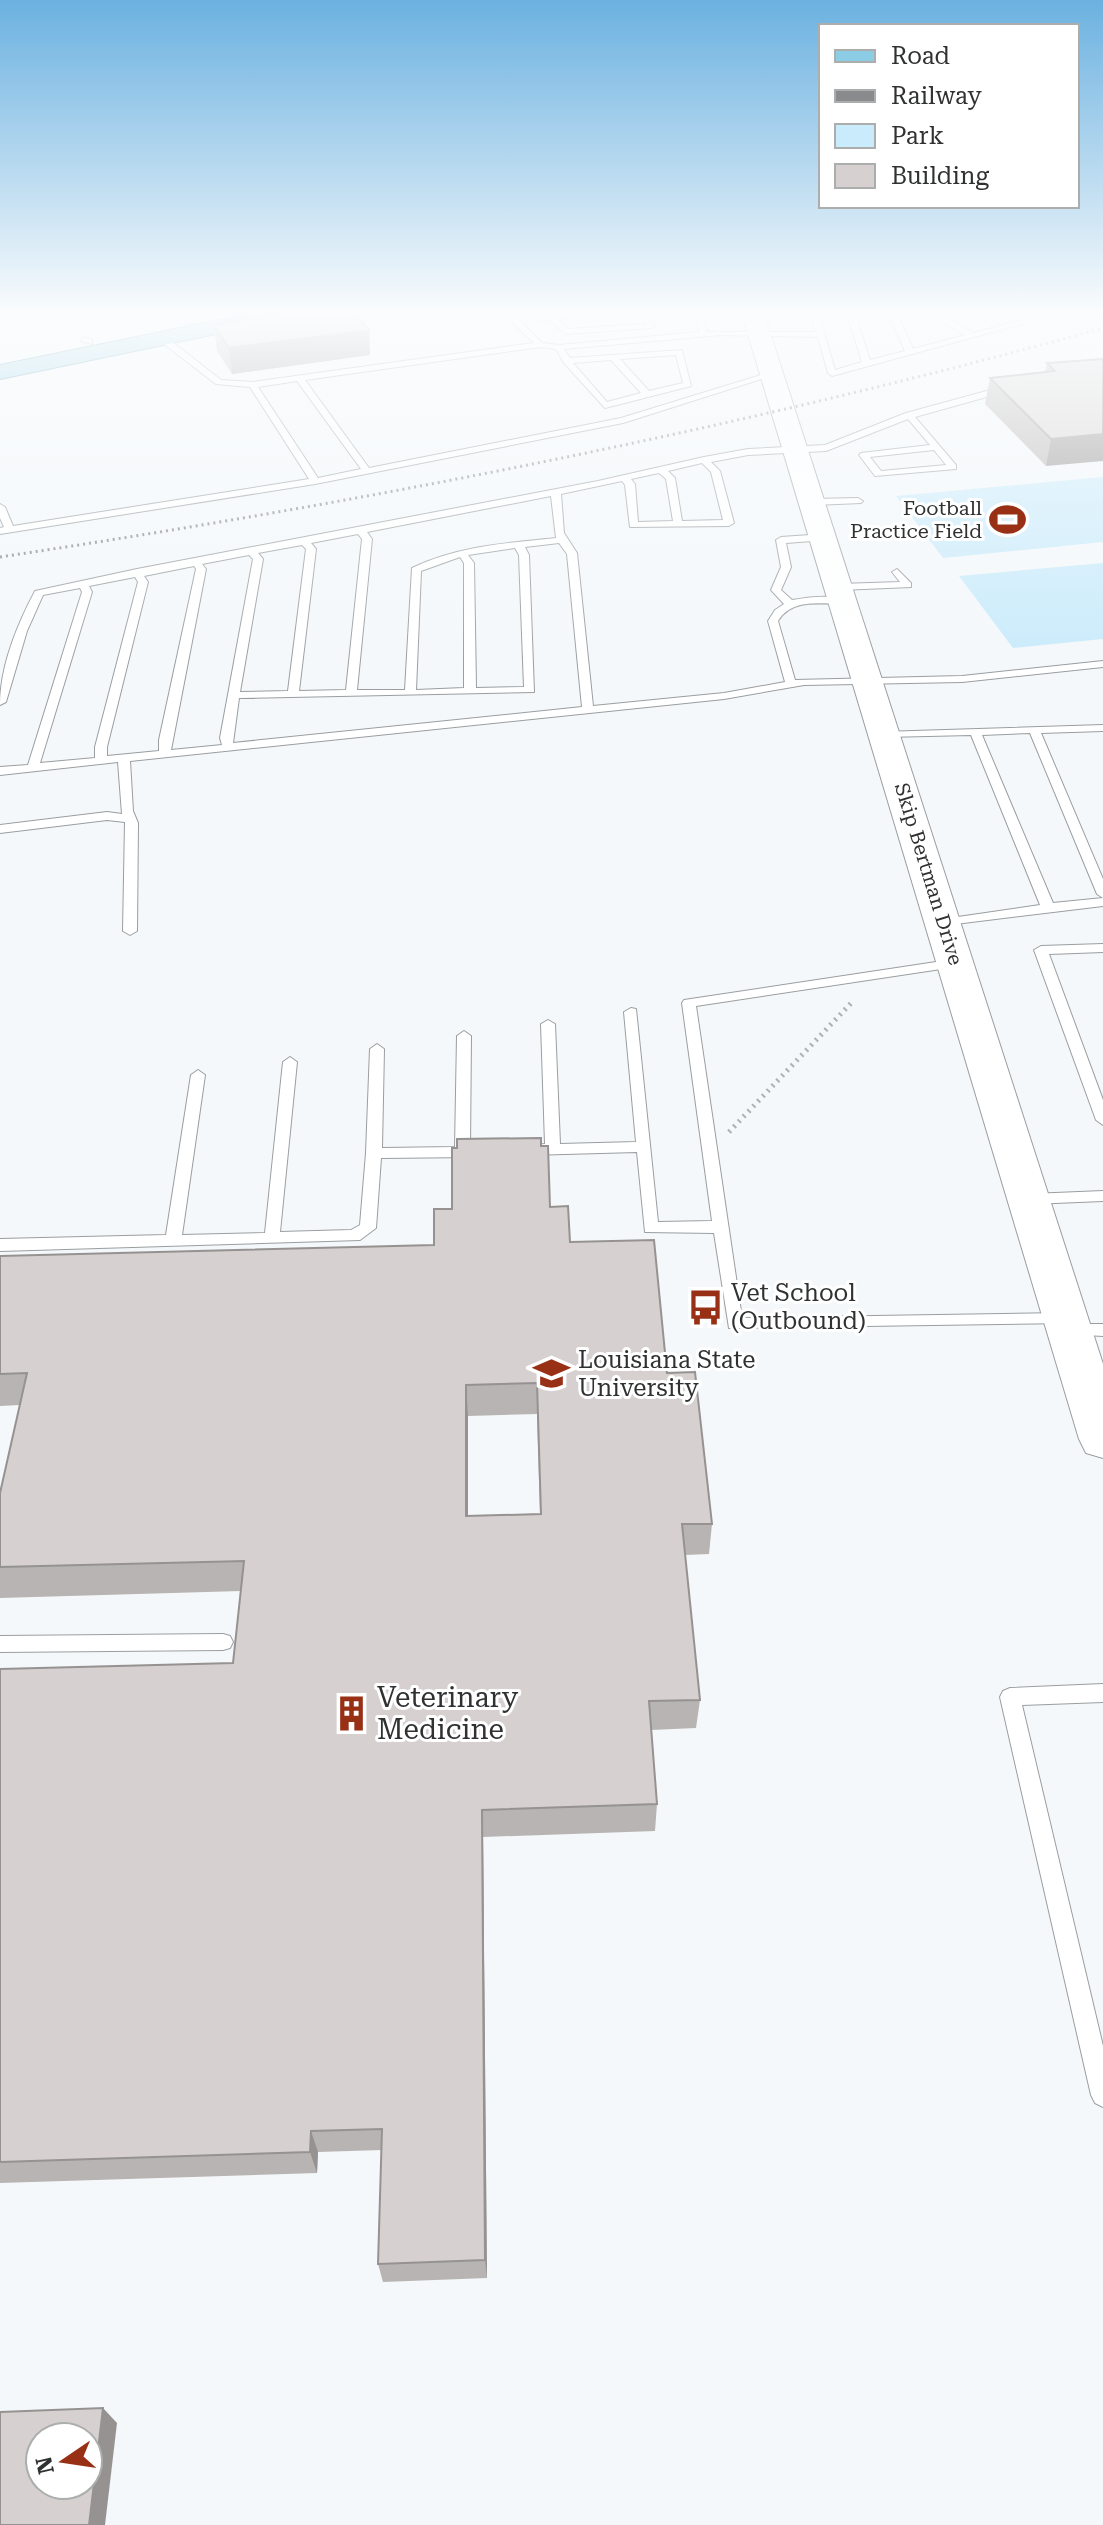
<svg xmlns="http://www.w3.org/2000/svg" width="1103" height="2525" font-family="'Roboto Serif',serif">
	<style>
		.green { fill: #caebfb }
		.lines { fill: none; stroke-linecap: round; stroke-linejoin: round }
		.lane-casing { stroke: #9a9ea0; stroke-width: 2 }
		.secondary-casing { stroke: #9a9ea0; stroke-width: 2 }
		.primary-casing { stroke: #3b809b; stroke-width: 2 }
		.path { stroke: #aeb1b3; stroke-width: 5; stroke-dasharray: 2 5; stroke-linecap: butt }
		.lane { fill: #fff; fill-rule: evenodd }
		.secondary { fill: #fff; fill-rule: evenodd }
		.primary { fill: #8dcce5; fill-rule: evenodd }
		.rail { stroke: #898b8c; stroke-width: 3; stroke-dasharray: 2 4; stroke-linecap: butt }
		.wall { fill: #b8b4b3; fill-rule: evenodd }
		.shaded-wall { fill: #969292 }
		.building { fill: #d6d1d0; stroke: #969292; stroke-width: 2; fill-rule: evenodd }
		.labels { text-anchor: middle; stroke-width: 6; stroke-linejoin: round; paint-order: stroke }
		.far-poi-label { font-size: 20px; fill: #303132; stroke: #fff; text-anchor: end }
		.far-street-label { font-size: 20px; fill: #303132; stroke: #fff }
		.poi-label { font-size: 24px; fill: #303132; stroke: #fff; text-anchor: start }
		.near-poi-label { font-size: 28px; fill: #303132; stroke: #fff; text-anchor: start }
	</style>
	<rect width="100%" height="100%" fill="#f4f8fa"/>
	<g class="green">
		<polygon points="1103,477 1103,542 943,558 896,496"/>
		<polygon points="1103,563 1103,639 1013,648 959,576"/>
	</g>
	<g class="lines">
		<defs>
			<g id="lane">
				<polygon points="181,311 189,311 194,323 188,323"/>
				<path d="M607,311H636L557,319L568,329L646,324L637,311H645L655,326L651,328L566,334L548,320L521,322L542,343L559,345L700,332L694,311H702L707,332H816L810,311H818L835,370L862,362L846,311H854L870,360L905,351L888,311H896L913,349L965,335L930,315L933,311H974L970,313L942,315L973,333L1045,314L1043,311H1051L1054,315L832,376L828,373L818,337L721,335L564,349L570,358L682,350L691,386L605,408L564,363L556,349L540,347L305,380L369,468L621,418L767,373L774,375L623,423L315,484L0,534V528L4,527L0,518V504L5,507L13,526L309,479L250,387L216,384L160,341V337H166L221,380L253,382L534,343L512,322V318ZM676,355L683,383L649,391L620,359ZM611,360L641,393L607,402L573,363ZM297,381L361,469L318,478L258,387Z"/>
				<polygon points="84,337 92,340 92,344 81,341"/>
				<path d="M1005,386L1008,387V391L915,417L956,465V469L875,476L859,455L861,453L930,445L908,419L826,451L748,455L711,462L720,471L734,523L729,526L630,527L625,485L622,481L561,494L564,533L577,553L593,706L724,693L785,682L768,621L775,610L784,604L771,590L781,567L776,540L781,537L825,534L830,537L825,540L786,543L791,567L781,590L792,600C809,597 835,594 849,601L844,604C821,604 792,598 778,621L795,680L962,676L1103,661V667L962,682L804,685L724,699L130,761L133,811L138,823L137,931L130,935L123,931L125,822L107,820L0,833V825L107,812L122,814L118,762L0,775V767L28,765L82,592L80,588L43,595L27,631L6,702L0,705C0,666 17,625 35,591L137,569L598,481L704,457L748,449L825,445L906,413ZM934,450L946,465L881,471L870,457ZM702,463L711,472L723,520L682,521L675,478L668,471ZM659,473L666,479L673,521L638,522L635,484L631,479ZM551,496L556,538C508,543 457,546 412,568L405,690H357L372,539L367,532ZM358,534L362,539L346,690L299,691L316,549L311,543ZM559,543L567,554L582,707L233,743L239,698L534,692L529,555L525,547ZM302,545L306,549L288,691L240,692L263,559L258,553ZM515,548L519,555L524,687L476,688L474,563L468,555ZM249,555L253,559L220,738L222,745L171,750L206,569L202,564ZM460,557L464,563V688L416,690L421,571ZM194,566L196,569L159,740V751L107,756V747L148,582L144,576ZM135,577L138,582L95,747V758L40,763L92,592L89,586Z"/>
				<polygon points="858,498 863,501 861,503 814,505 809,502 814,499"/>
				<polygon points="897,569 911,583 911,587 840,590 835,587 840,584 900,582 892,572"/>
				<polygon points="1103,725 1103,731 1041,733 1103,879 1103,898 1097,894 1030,733 982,735 1053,903 1103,898 1103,906 939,926 937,923 944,919 1040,905 971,735 885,737 881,736 881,732"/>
				<polygon points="1103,944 1103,952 1049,954 1103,1100 1103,1125 1096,1120 1034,950 1041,946"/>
				<polygon points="956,959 961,960 961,966 696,1006 742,1318 1063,1313 1069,1315 1071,1319 1069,1323 729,1328 714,1233 645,1232 637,1152 529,1155 521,1150 529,1145 545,1144 541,1024 548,1020 555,1024 560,1144 636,1142 624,1012 631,1008 636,1009 658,1222 712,1221 682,1003 684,1000"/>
				<polygon points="464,1031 471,1036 470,1147 479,1148 482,1152 474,1157 381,1158 376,1228 360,1240 0,1251 0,1239 166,1235 191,1075 198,1070 205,1075 182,1235 265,1233 283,1062 290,1057 297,1062 280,1232 351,1230 360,1225 366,1153 370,1049 377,1044 384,1049 382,1148 455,1147 457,1036"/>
				<polygon points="1103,1191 1103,1201 1031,1204 1023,1199 1031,1194"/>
				<polygon points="1073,1324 1103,1324 1103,1336 1067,1334 1065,1330 1067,1326"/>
				<polygon points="223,1634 230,1636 233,1642 230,1648 223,1650 0,1652 0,1636"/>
				<polygon points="1103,1684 1103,1702 1022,1705 1103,2046 1103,2107 1095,2103 1091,2095 1000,1697 1003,1691 1010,1688"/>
			</g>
			<polygon id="secondary" points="741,311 763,311 1103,1364 1103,1458 1086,1453 1079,1439"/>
			<polygon id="primary" points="247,311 275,311 272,316 240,329 0,379 0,365 234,317"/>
		</defs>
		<use href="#lane" class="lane-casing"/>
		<use href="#secondary" class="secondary-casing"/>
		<use href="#primary" class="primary-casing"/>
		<polyline class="path" points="729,1132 854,1000"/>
		<use href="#lane" class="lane"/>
		<use href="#secondary" class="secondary"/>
		<use href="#primary" class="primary"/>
		<path class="rail" d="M0,557C374,501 739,429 1103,328"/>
	</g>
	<g class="wall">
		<polygon points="214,326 369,330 370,355 232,374 217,351"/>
		<polygon points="1103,359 1046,466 985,404 990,378 1045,372 1047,363"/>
		<path d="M550,1207L570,1242L667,1373L712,1524L709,1554L685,1555L700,1700L696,1728L651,1730L657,1804L655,1831L483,1837L487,2278L383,2282L378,2264L382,2150L318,2152L317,2173L0,2183V1669L233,1663L241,1591L0,1598V1493L20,1405L0,1406V1256L434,1245ZM537,1414L540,1514L468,1516V1416Z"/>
	</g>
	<g class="shaded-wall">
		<polygon points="369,330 370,355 232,374 229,348"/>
		<polygon points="1103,434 1103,461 1046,466 1051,439"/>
		<polygon points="466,1385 468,1416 468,1546 466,1516"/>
		<polygon points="482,1810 483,1837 487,2278 485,2260"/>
		<polygon points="311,2131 318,2152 317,2173 310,2152"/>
		<polygon points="103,2408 117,2423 105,2525 89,2525"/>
	</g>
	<g class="building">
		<polygon points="289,311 353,311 369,330 229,348 214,326"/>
		<polygon points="1103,359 1103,434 1051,439 990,378 1055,371 1047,363"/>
		<path d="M541,1138V1146H548L550,1207L568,1206L570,1242L654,1240L667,1373L695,1372L712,1524H682L700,1700L649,1701L657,1804L482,1810L485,2260L378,2264L382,2129L311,2131L310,2152L0,2162V1669L233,1663L244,1561L0,1567V1493L27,1373L0,1374V1256L434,1245V1209H452V1148H457V1139ZM537,1383L541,1514L466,1516V1385Z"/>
		<path d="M103,2408L89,2525H0V2412ZM40,2437H88V2485H40Z"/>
	</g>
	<linearGradient id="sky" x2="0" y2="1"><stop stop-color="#6bb1e0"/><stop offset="0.47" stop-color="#fafcfd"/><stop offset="1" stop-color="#fafcfd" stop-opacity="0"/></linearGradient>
	<rect width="1103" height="664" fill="url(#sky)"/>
	<defs>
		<symbol id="stadium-bare" viewBox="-9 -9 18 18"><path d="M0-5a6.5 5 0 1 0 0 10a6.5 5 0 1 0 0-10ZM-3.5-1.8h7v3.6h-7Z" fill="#983016" stroke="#fff" stroke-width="2.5" paint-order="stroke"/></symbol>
		<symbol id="bus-bare" viewBox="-9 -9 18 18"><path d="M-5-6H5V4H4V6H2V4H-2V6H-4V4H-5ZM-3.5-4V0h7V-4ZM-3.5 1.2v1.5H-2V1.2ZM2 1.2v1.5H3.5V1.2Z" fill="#983016" stroke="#fff" stroke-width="2.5" paint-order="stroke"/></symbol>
		<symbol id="university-bare" viewBox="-9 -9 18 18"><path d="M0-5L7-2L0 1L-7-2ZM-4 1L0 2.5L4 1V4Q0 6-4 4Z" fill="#983016" stroke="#fff" stroke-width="2.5" paint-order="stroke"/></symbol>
		<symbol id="building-bare" viewBox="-9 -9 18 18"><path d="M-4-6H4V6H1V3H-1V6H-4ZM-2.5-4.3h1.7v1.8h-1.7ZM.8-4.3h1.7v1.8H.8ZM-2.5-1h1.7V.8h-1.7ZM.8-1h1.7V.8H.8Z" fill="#983016" stroke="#fff" stroke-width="2.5" paint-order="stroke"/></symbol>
	</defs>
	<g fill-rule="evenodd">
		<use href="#stadium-bare" x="982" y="494" width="51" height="51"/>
		<use href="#bus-bare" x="680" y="1282" width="51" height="51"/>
		<use href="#university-bare" x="526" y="1348" width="51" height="51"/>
		<use href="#building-bare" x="326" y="1688" width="51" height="51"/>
	</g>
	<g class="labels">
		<g class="far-poi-label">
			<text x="982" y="515">Football<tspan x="982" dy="23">Practice Field</tspan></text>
		</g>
		<g class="far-street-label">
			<text transform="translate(929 874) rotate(73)" y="7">Skip Bertman Drive</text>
		</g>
		<g class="poi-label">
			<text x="731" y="1301">Vet School<tspan x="731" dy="28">(Outbound)</tspan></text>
			<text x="578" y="1368">Louisiana State<tspan x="578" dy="28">University</tspan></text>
		</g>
		<g class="near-poi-label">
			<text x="377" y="1707">Veterinary<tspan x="377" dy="32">Medicine</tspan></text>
		</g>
	</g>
	<rect x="819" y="24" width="260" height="184" fill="#ffffff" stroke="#acadad" stroke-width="2"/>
	<rect x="835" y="50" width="40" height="12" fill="#8dcce5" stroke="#acadad" stroke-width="2"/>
	<text x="891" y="64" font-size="24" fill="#303132">Road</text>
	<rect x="835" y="90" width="40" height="12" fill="#898b8c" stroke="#acadad" stroke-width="2"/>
	<text x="891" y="104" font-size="24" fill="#303132">Railway</text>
	<rect x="835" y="124" width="40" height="24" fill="#caebfb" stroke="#acadad" stroke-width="2"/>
	<text x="891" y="144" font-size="24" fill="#303132">Park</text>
	<rect x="835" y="164" width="40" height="24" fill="#d6d1d0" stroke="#acadad" stroke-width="2"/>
	<text x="891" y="184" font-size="24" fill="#303132">Building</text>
	<g transform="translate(64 2461) rotate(257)"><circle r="38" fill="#ffffff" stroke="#acadad" stroke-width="2"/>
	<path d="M0-6L14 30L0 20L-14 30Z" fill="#983016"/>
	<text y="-12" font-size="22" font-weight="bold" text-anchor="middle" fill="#303132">N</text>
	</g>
</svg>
